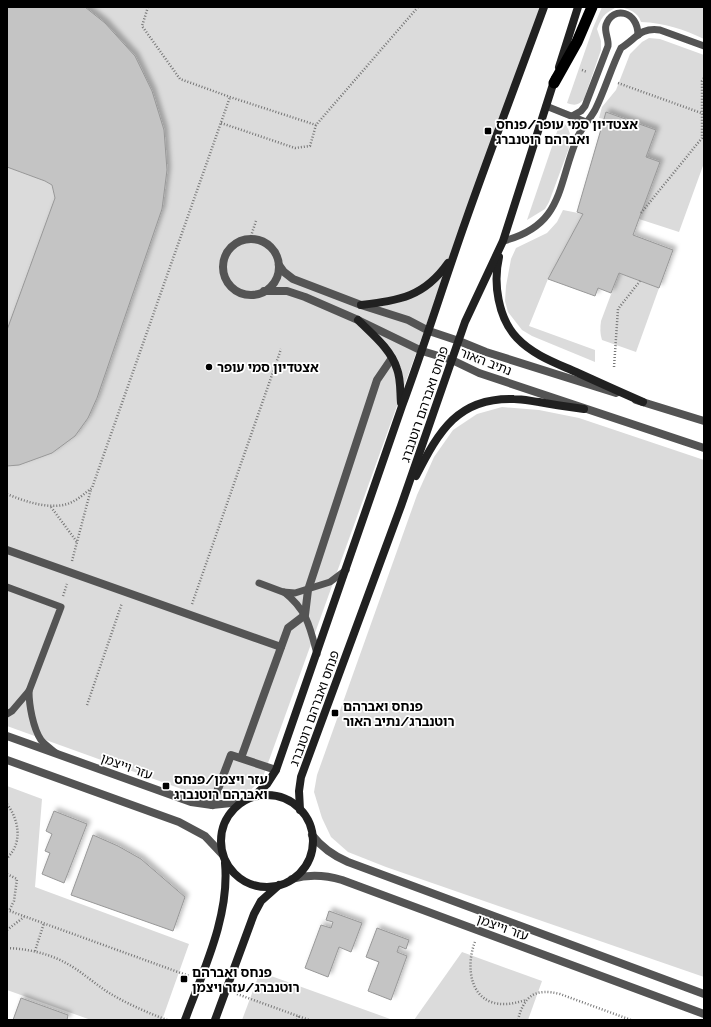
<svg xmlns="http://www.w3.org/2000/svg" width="711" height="1027" font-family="Raleway,'Noto Sans Hebrew',sans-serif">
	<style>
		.green { fill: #dbdbdb }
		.building { fill: #c4c4c4; stroke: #989898; filter: url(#shadow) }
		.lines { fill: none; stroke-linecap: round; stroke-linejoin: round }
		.path { stroke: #767676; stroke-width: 2.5; stroke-dasharray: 1 2; stroke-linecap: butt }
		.service { stroke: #545454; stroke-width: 7 }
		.pedestrian { stroke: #545454; stroke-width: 8 }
		.minor { stroke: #545454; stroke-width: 8 }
		.secondary { stroke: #212121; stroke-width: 8 }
		.trunk { stroke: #000; stroke-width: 11 }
		.poi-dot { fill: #000; stroke: #fff; stroke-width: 1.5 }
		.labels { text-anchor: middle; stroke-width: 3.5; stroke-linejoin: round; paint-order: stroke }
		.poi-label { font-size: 13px; font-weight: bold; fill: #000; stroke: #fff; text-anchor: start }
		.street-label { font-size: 13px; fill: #000; stroke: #fff }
	</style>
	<defs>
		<filter id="shadow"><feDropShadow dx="3.5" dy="-3.5" stdDeviation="2" flood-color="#0004"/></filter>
	</defs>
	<rect width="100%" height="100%" fill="#fff"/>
	<g class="green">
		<polygon points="7,7 541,7 263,777 250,791 228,800 201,796 7,726"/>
		<path d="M602,7H617C605,13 602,16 597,29L601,41V50L584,99C579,105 575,106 567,103L593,28Z"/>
		<path d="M619,7H704V39C683,29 665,23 641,22C638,12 629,9 619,7Z"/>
		<polygon points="649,38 660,39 704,55 704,163 679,232 639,219 660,162 646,157 656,130 607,112 604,119 599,118 602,107 616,90 630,54 642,42"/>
		<path d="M561,120C570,128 572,136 569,148L549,202L545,209L527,220Z"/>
		<polygon points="563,210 583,214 548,279 529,326 595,350 595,362 532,336 522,330 508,312 505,301 506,286 511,259 516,248 547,233 557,222"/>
		<path d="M619,273L659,288L636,352L602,340C600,334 600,328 601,321Z"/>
		<polygon points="502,407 539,410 579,418 704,460 704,977 386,867 348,852 331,837 322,818 314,792 317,775 417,495 434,457 453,430 477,414"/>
		<polygon points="7,786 42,799 35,887 189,944 162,1020 91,1020 7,990"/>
		<polygon points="462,952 542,981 528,1020 414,1020"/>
		<polygon points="260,972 393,1020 242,1020"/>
	</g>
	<g class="building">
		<polygon points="7,7 85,7 105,23 135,56 152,91 164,130 167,170 162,209 97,398 88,418 75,436 52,453 19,465 7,466 7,330 55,198 52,185 45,181 7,167"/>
		<polygon points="606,112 656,130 646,157 660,162 633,235 673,250 659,288 619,273 611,293 598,288 595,296 548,279 583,214 577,212"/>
		<polygon points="54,811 87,824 64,883 42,874 50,853 45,851 52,834 46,831"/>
		<polygon points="93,835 118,846 141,859 185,897 173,931 71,895"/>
		<polygon points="329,911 362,923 351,952 339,947 328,977 305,968 321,925 331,928 333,922 326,920"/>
		<polygon points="377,928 409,940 406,949 399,946 397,952 407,956 391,1000 368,991 379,962 366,957"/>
		<polygon points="21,998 68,1015 67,1020 13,1020"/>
	</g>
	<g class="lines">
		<g class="path">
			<polyline points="148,7 142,26 180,79 230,97 316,125"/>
			<polyline points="582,70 587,72"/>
			<polyline points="618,83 704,114"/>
			<polyline points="221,123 295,148 310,146 316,125 418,7"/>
			<polyline points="641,213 702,138 702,81 704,78"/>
			<polyline points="250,239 256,221"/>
			<polyline points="614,367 618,309 640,281"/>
			<path d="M7,494C26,502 55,512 74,501C80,498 86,492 92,488L230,97"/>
			<polyline points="51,507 77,542"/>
			<polyline points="72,561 91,489"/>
			<polyline points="63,596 67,584"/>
			<polyline points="192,604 281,349"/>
			<polyline points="87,705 122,603"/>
			<path d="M7,804C19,820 23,843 7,858"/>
			<polyline points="7,874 17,879 14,901 9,911"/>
			<polyline points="7,910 189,976"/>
			<polyline points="7,930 24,917"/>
			<path d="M475,942C465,967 470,1005 505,1004C512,1004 519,1002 526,1000"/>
			<path d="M7,948C32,949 55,955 76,969C86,976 96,984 106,991C125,1003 146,1012 167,1020"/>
			<polyline points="35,951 44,923"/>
			<polyline points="237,994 309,1020"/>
			<polyline points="297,1020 299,1016"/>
			<path d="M518,1020C524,995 536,988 560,994L631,1020"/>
		</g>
		<g class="service">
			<polyline points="546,106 586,122"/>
			<path d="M572,116L581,111L585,106L608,46C609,39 604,32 606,25C613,5 638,11 638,35"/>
			<path d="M503,241C565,225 557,184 578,136C583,126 590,119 595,110C605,90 611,68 621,48C636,39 640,27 660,30L704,46"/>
			<polyline points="259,583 283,592 295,593 330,582 346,570"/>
			<polyline points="7,587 61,607 29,691 12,711 7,714"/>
			<path d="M284,592C307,610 310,627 317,654"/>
			<path d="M29,691C29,705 33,728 41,740C45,745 51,749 56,753"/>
		</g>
		<g class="pedestrian">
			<polyline points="7,550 281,647"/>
			<polyline points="241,758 288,628 305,615 308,590 377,380 392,358"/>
			<polyline points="212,805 231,755 276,770"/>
		</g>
		<g class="minor">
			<circle cx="251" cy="267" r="28"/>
			<polyline points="279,265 284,272 293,279 361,305 408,320 429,331 459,341 486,352 616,393"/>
			<polyline points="264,291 287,291 305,297 358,320 422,351 452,360 479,373 704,448"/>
			<polyline points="636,400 704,421"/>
			<polyline points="7,736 191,802 212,805 241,802"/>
			<polyline points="7,760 179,822 205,836 222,854"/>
			<path d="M312,835C322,848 334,856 348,862L704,994"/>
			<path d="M292,879C309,874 325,875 342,880L704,1014"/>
		</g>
		<g class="secondary">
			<polyline points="559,67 578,7"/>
			<path d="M499,257C493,283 498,318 517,338C533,355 556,363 576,372C598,382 620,392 643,402"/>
			<path d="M361,305C400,300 424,297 448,263"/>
			<path d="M358,320C372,334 391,349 397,369C401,379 400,392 401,403"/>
			<path d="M416,476C439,431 458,397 514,399C522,399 531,401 539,402C554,405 569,407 584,409"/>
			<circle cx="267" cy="841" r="46"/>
			<path d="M254,796L267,784L276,770L402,406C425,344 444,282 466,220C491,149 518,78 544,7"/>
			<polyline points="300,810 299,791 301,777 401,506 465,322 503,241 555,78"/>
			<path d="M185,1020C203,971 230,916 225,863"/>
			<polyline points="215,1020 254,914 261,901 279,885"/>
		</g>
		<polyline class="trunk" points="554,83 577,42 592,7"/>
	</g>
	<g class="poi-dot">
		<rect x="484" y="127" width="8" height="8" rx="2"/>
		<circle cx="209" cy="367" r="4"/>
		<rect x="331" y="709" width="8" height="8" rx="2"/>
		<rect x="162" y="782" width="8" height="8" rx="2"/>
		<rect x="180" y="975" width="8" height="8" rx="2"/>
	</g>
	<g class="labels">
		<g class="poi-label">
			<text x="496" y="129">אצטדיון סמי עופר/פנחס<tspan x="496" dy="15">ואברהם רוטנברג</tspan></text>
			<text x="217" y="372">אצטדיון סמי עופר</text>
			<text x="343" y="711">פנחס ואברהם<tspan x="343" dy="15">רוטנברג/נתיב האור</tspan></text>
			<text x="174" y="784">עזר ויצמן/פנחס<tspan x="174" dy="15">ואברהם רוטנברג</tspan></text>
			<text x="192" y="977">פנחס ואברהם<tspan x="192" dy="15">רוטנברג/עזר ויצמן</tspan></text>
		</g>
		<g class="street-label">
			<text transform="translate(486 361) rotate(21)" y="5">נתיב האור</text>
			<text transform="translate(424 404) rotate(-71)" y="5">פנחס ואברהם רוטנברג</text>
			<text transform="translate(314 708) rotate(-70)" y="5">פנחס ואברהם רוטנברג</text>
			<text transform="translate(127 766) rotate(20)" y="5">עזר וייצמן</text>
			<text transform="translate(503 927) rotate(20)" y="5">עזר וייצמן</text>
		</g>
	</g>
	<rect width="711" height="1027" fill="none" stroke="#000000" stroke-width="16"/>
</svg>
